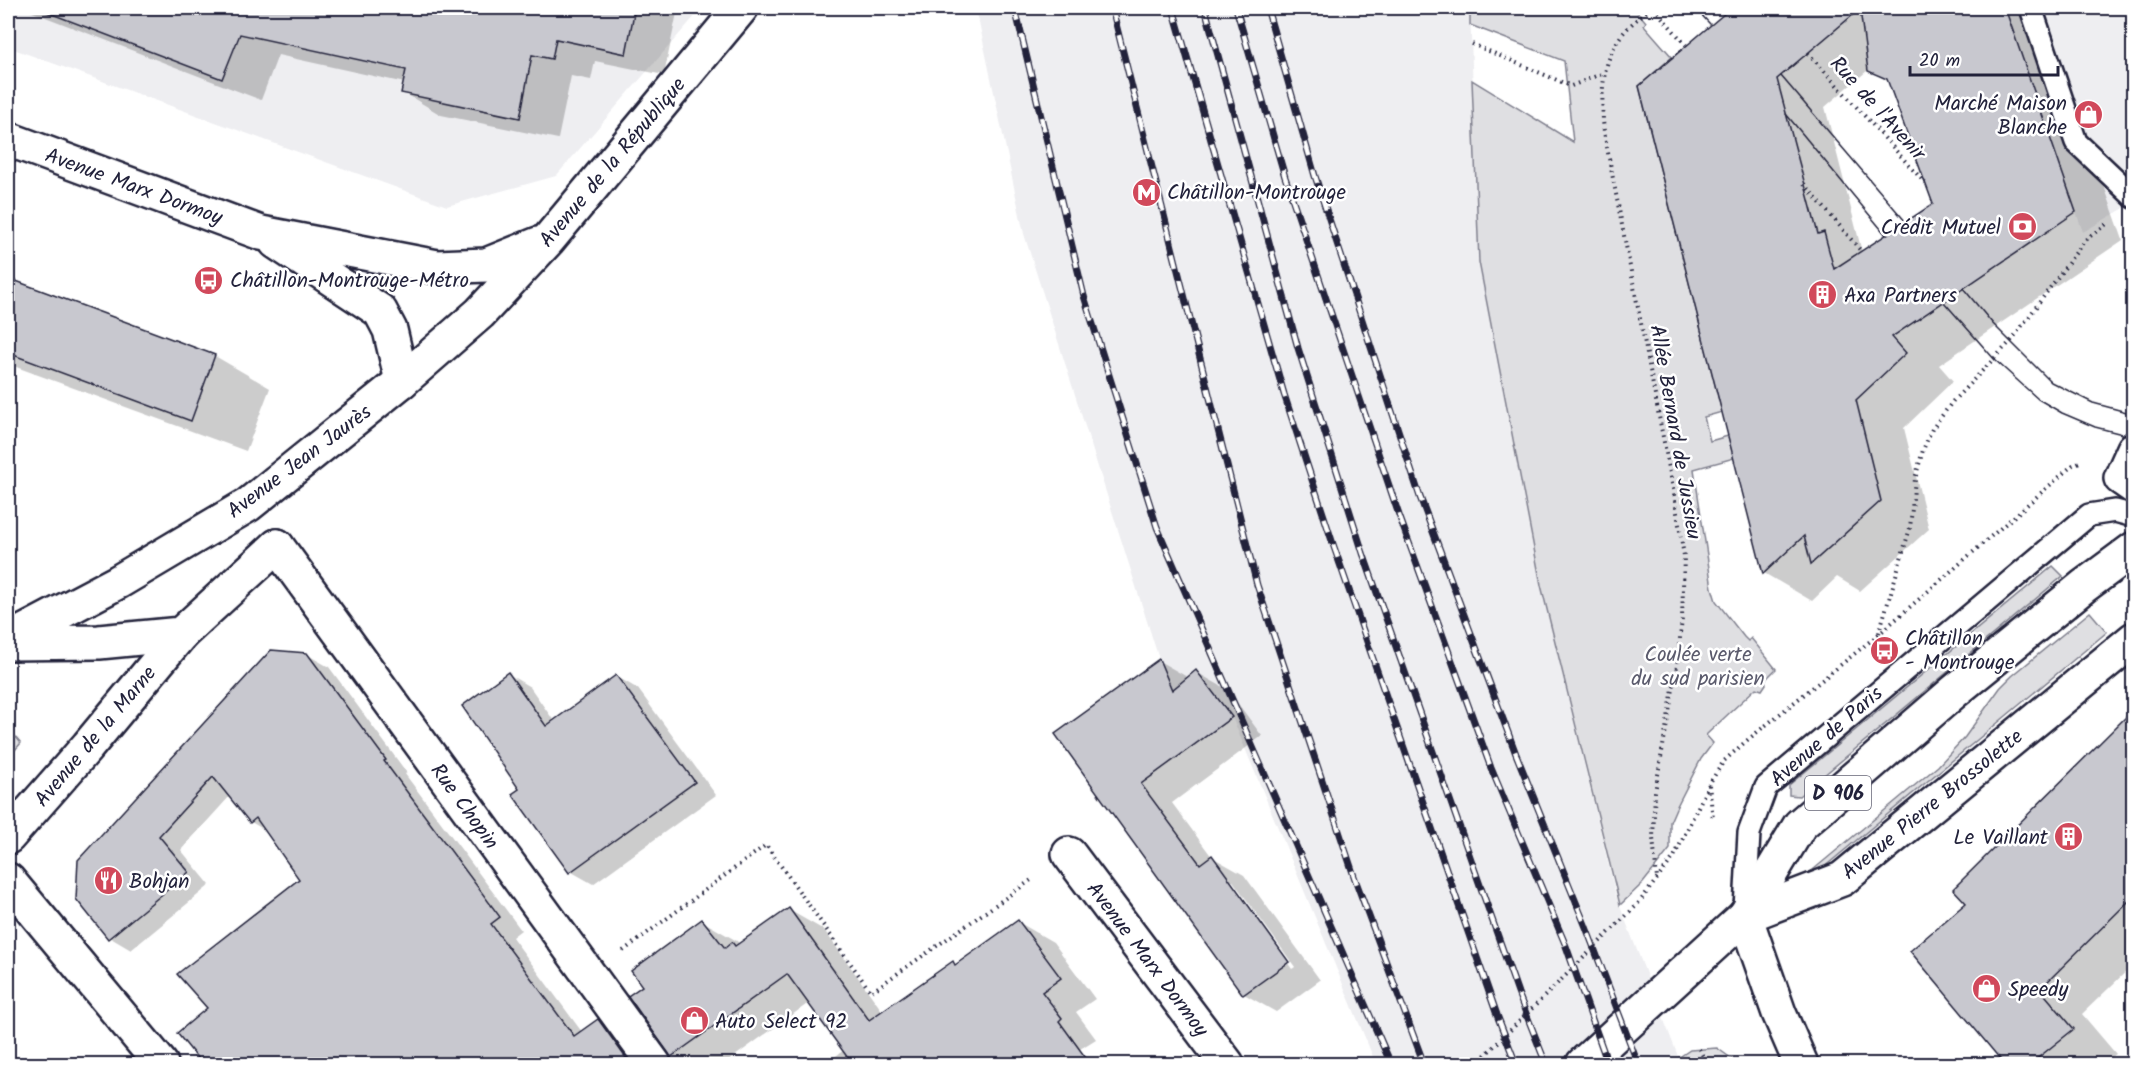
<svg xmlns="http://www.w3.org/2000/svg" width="2141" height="1072" font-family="Kalam,sans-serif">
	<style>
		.built { fill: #eeeef1 }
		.green { fill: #dfdfe2; stroke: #80808e; stroke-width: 1.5 }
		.shadow { fill: #0003; fill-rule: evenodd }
		.building { fill: #c8c8cf; stroke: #22223b; stroke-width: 1.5; fill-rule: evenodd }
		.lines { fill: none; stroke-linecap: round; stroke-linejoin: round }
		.service-casing { stroke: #22223b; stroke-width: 26 }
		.minor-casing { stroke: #22223b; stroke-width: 38 }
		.tertiary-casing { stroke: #22223b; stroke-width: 38 }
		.secondary-casing { stroke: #22223b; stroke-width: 38 }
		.primary-casing { stroke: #22223b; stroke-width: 38 }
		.path { stroke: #22223b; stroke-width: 4; stroke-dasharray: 1.5 4.5; stroke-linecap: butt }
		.service { stroke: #fff; stroke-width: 21 }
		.minor { stroke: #fff; stroke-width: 33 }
		.tertiary { stroke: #fff; stroke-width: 33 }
		.secondary { stroke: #fff; stroke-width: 33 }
		.primary { stroke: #fff; stroke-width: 33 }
		.tram { stroke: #22223b; stroke-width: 1.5 }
		.rail-casing { stroke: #22223b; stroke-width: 7 }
		.rail { stroke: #fff; stroke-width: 4.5; stroke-dasharray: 14; stroke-linecap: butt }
		.labels { text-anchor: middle; stroke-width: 5; stroke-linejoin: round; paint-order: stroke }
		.shield { fill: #fff; stroke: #646476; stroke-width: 1.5 }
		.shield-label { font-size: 20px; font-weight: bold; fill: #22223b }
		.poi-label { font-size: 21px; fill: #22223b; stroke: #fff; text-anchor: start }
		.street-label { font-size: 21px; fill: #22223b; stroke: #fff }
		.park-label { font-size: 21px; fill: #5b5b6d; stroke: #fff }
	</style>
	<rect width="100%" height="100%" fill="#fff"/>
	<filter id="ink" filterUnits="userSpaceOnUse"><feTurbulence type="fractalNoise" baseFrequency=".0167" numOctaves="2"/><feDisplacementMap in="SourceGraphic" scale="12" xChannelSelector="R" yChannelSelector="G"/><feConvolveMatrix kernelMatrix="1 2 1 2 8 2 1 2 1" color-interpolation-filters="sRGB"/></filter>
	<g filter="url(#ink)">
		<g class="built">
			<polygon points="8,8 702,8 556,176 447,206 8,47"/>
			<polygon points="976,8 1470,8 1479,262 1541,585 1616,896 1681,1064 1376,1064 1232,717 1196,670 1172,690 1159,659 1024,234"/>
			<polygon points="2005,8 2133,8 2133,203 2083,232"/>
		</g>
		<g class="green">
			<polygon points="1470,8 1634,8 1646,22 1644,25 1672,57 1639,86 1722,412 1704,417 1710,441 1728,436 1734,458 1694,469 1712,588 1716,601 1744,637 1748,641 1751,638 1776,669 1765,680 1766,684 1762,690 1756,688 1706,735 1713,743 1701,759 1676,808 1670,822 1670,849 1643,883 1620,905 1541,585 1479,262 1472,80 1573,142 1564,61 1470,25"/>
			<polygon points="2053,566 2063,576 1799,796 1789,795 1789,785"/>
			<polygon points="2090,612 2107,632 1805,883 1802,879 1938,766 1965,737 2000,688 2012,676"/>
			<polygon points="8,728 21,743 8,758"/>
			<polygon points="1717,1048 1739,1064 1681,1064 1678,1058 1690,1050"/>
		</g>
		<g class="shadow">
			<polygon points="22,8 678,8 664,75 595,61 591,80 571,76 558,139 441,115 403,92 405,83 278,55 261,100"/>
			<path d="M1733,8H2042L2123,240L1939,365L1953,381L1904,428L1929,529L1860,591L1837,577L1812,601L1764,573L1641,86ZM1868,70L1889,82L1934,204L1862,252L1825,107Z"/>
			<polygon points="8,280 215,356 270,388 246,451 8,364"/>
			<polygon points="306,654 329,667 407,773 405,774 521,930 512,937 582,1032 598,1020 620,1033 643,1064 274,1064 210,1008 302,879 268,832 251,822 230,796 181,850 210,885 131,950 109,937 78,899"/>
			<path d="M1159,661L1189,678L1196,672L1228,690L1262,736L1172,803L1212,857L1244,875L1320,980L1276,1012L1244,994L1057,735ZM1229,881H1233L1295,967L1292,969Z"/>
			<polygon points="508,674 530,687 554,721 616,676 638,689 716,795 593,884 570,871 521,789"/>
			<polygon points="2134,712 2134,964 2082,1014 2116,1054 2103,1064 2007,1064 1968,903 1955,889"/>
			<polygon points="789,910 824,930 883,1012 953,963 957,966 1018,922 1053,942 1095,999 1076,1012 1096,1039 1064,1059 1037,1064 825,1064 844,1050 810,1002 724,1064 686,1064 672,1056 630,996 644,986 702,921 737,941 740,945"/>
		</g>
		<g class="building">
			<polygon points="44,8 635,8 626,54 556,39 552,59 532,55 520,118 401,93 406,70 240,34 222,79 44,11"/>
			<path d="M1731,8H2005L2076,212L1892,337L1906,353L1856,400L1881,501L1811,564L1804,536L1763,574L1639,86ZM1860,9L1868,71L1887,79L1933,204L1834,269L1824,232L1818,234L1777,79Z"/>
			<polygon points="8,278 215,355 191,421 8,353"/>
			<polygon points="271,650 307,653 386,760 384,761 500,917 491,924 574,1036 598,1019 631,1065 203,1065 177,1033 207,1008 177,974 299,879 256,818 250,823 213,777 159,836 189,872 108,939 76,899 78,860"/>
			<polygon points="1159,659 1172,690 1196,670 1232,717 1141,784 1200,864 1212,855 1289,962 1243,995 1055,734"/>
			<polygon points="508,672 546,726 616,675 695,782 569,873 512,794 519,789 462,706"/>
			<polygon points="2133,710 2133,897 2040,989 2074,1029 2029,1065 2005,1065 1910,951 1966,903 1953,889"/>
			<polygon points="789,908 869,1020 953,961 955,965 1018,920 1061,978 1042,992 1062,1018 1059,1021 1091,1065 853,1065 787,974 671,1057 628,996 642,986 631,971 702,919 725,948 732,942 735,946"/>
		</g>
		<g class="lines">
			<defs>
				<g id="service">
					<polyline points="2031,8 2076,142 2134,197"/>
					<polyline points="1745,909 1749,833 1766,787 2089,515 2115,511 2134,516"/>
				</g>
				<g id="minor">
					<polyline points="2134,449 2121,478 2134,487"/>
					<polyline points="277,546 654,1064"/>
					<polyline points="1069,854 1227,1064"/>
					<polyline points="8,880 161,1064"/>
				</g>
				<polyline id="tertiary" points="8,837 88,746 181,634"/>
				<g id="secondary">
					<polyline points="8,139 261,233 437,267 486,265 538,244"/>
					<polyline points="276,242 380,311 390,330 402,381"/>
					<polyline points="8,640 118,582 248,505 402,381 480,313 548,240 741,8"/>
					<polyline points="8,643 99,642 181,634 277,546"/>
					<polyline points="1745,916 1779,1013 1801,1064"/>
				</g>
				<g id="primary">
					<polyline points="1745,916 1800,825 1955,691 2084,586 2134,549"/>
					<polyline points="1583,1064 1745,916 1842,879 2134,639"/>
				</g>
			</defs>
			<use href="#service" class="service-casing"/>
			<use href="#minor" class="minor-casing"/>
			<use href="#tertiary" class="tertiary-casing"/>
			<use href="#secondary" class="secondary-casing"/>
			<use href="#primary" class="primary-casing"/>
			<g class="path">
				<path d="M1651,8C1641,16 1629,25 1621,36C1600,65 1601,98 1604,132L1674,494L1684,556L1682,619L1677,666L1655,792L1653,838L1657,879"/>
				<polyline points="1654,8 1686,45"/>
				<polyline points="1472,44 1571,86 1604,73"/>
				<polyline points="1808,53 1925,183"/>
				<polyline points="1804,184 1861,251"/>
				<polyline points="1879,633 1910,528 1915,479 1923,450 1932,429 1953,401 2011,341 2085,240 2108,223"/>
				<polyline points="1709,785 1713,819"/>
				<polyline points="623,951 766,845 871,992 1034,878"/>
				<polyline points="1699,1049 1707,1064"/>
				<polyline points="1476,1064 1637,905 1674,857 1709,784 1724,761 1745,742 1879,634 2073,465 2082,461"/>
			</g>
			<use href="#service" class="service"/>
			<use href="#minor" class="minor"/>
			<use href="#tertiary" class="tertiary"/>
			<use href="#secondary" class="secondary"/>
			<use href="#primary" class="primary"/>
			<g class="tram">
				<polyline points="1695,8 1710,24"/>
				<polyline points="1724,8 1727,10"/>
				<polyline points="1781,76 1906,222"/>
				<polyline points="1786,114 1886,235"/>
				<polyline points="1963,288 1993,324 2051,382 2093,403 2134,414"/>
				<polyline points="1943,301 1995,360 2038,399 2062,413 2095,427 2134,437"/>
			</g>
			<defs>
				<g id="rail">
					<polyline points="1015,8 1084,296 1157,527 1391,1064"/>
					<polyline points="1112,8 1257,585 1355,879 1424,1064"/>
					<polyline points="1173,8 1284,394 1334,547 1497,1015 1516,1064"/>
					<polyline points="1205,8 1298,348 1363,553 1518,993 1546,1064"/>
					<polyline points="1236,8 1285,177 1400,518 1491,768 1566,946 1608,1064"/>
					<polyline points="1267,8 1315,176 1420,497 1516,754 1586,927 1638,1064"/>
				</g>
			</defs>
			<use href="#rail" class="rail-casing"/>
			<use href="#rail" class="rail"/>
		</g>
	</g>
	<defs>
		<symbol id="shop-disc" viewBox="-11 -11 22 22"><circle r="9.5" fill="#d1495b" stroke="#fff"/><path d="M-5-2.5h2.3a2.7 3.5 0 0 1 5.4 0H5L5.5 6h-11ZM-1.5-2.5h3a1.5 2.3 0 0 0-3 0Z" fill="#fff"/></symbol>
		<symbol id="metro-disc" viewBox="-11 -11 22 22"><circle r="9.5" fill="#d1495b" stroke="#fff"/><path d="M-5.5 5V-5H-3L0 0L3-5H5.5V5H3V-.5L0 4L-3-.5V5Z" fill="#fff"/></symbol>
		<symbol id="bank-disc" viewBox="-11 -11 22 22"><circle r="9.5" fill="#d1495b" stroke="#fff"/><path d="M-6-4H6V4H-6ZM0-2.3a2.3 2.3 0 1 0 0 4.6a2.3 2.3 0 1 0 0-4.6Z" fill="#fff"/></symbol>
		<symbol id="bus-disc" viewBox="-11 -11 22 22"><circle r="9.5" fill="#d1495b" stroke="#fff"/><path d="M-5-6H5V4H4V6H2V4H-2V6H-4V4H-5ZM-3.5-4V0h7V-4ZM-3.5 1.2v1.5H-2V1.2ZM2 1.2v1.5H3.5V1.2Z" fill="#fff"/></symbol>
		<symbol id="building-disc" viewBox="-11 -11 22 22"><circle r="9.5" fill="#d1495b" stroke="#fff"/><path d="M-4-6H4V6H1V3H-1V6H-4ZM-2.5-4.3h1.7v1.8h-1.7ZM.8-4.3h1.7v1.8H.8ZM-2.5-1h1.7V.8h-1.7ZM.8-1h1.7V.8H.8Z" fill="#fff"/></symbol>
		<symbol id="restaurant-disc" viewBox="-11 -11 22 22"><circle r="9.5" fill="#d1495b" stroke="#fff"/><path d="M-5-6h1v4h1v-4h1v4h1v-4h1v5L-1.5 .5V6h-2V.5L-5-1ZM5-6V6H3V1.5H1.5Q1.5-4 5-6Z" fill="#fff"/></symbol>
	</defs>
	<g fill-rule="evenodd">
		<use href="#shop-disc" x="2072" y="98" width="33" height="33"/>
		<use href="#metro-disc" x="1130" y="176" width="33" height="33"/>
		<use href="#bank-disc" x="2006" y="210" width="33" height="33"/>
		<use href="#bus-disc" x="192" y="264" width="33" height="33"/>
		<use href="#building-disc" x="1806" y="278" width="33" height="33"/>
		<use href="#bus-disc" x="1868" y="634" width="33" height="33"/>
		<use href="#building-disc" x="2052" y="820" width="33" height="33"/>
		<use href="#restaurant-disc" x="92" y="864" width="33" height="33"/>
		<use href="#shop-disc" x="1970" y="972" width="33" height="33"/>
		<use href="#shop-disc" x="678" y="1004" width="33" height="33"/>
	</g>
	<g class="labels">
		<rect class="shield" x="1805" y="776" width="66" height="34" rx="4.5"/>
		<g class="shield-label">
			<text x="1838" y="800">D 906</text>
		</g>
		<g class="poi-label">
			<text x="2067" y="110" text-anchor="end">Marché Maison<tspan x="2067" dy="24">Blanche</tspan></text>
			<text x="1167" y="199">Châtillon-Montrouge</text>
			<text x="2001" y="234" text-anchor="end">Crédit Mutuel</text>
			<text x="230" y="287">Châtillon-Montrouge-Métro</text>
			<text x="1844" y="302">Axa Partners</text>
			<text x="1905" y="645">Châtillon<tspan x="1905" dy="24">- Montrouge</tspan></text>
			<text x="2048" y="844" text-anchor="end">Le Vaillant</text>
			<text x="129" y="888">Bohjan</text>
			<text x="2008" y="996">Speedy</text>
			<text x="715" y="1028">Auto Select 92</text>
		</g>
		<g class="street-label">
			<text transform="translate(1878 108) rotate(48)" y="7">Rue de l'Avenir</text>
			<text transform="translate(612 162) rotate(-50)" y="7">Avenue de la République</text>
			<text transform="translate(134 186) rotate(20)" y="7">Avenue Marx Dormoy</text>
			<text transform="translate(1676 432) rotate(80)" y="7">Allée Bernard de Jussieu</text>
			<text transform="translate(299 461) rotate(-37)" y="7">Avenue Jean Jaurès</text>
			<text transform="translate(95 736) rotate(-50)" y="7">Avenue de la Marne</text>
			<text transform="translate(1826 736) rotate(-41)" y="7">Avenue de Paris</text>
			<text transform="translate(1932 804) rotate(-39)" y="7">Avenue Pierre Brossolette</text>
			<text transform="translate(465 806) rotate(54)" y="7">Rue Chopin</text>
			<text transform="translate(1148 959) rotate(53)" y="7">Avenue Marx Dormoy</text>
		</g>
		<g class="park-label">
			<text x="1698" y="661">Coulée verte<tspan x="1698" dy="24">du sud parisien</tspan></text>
		</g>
	</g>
	<rect width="2141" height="1072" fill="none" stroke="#fff" stroke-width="30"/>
	<rect x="15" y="15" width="2111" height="1042" fill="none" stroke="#22223b" stroke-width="2" filter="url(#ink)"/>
	<path d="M1910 66v9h148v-9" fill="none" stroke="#22223b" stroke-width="3"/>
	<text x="1919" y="66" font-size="18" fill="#22223b" stroke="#ffffff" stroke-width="4.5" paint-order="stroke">20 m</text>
</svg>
